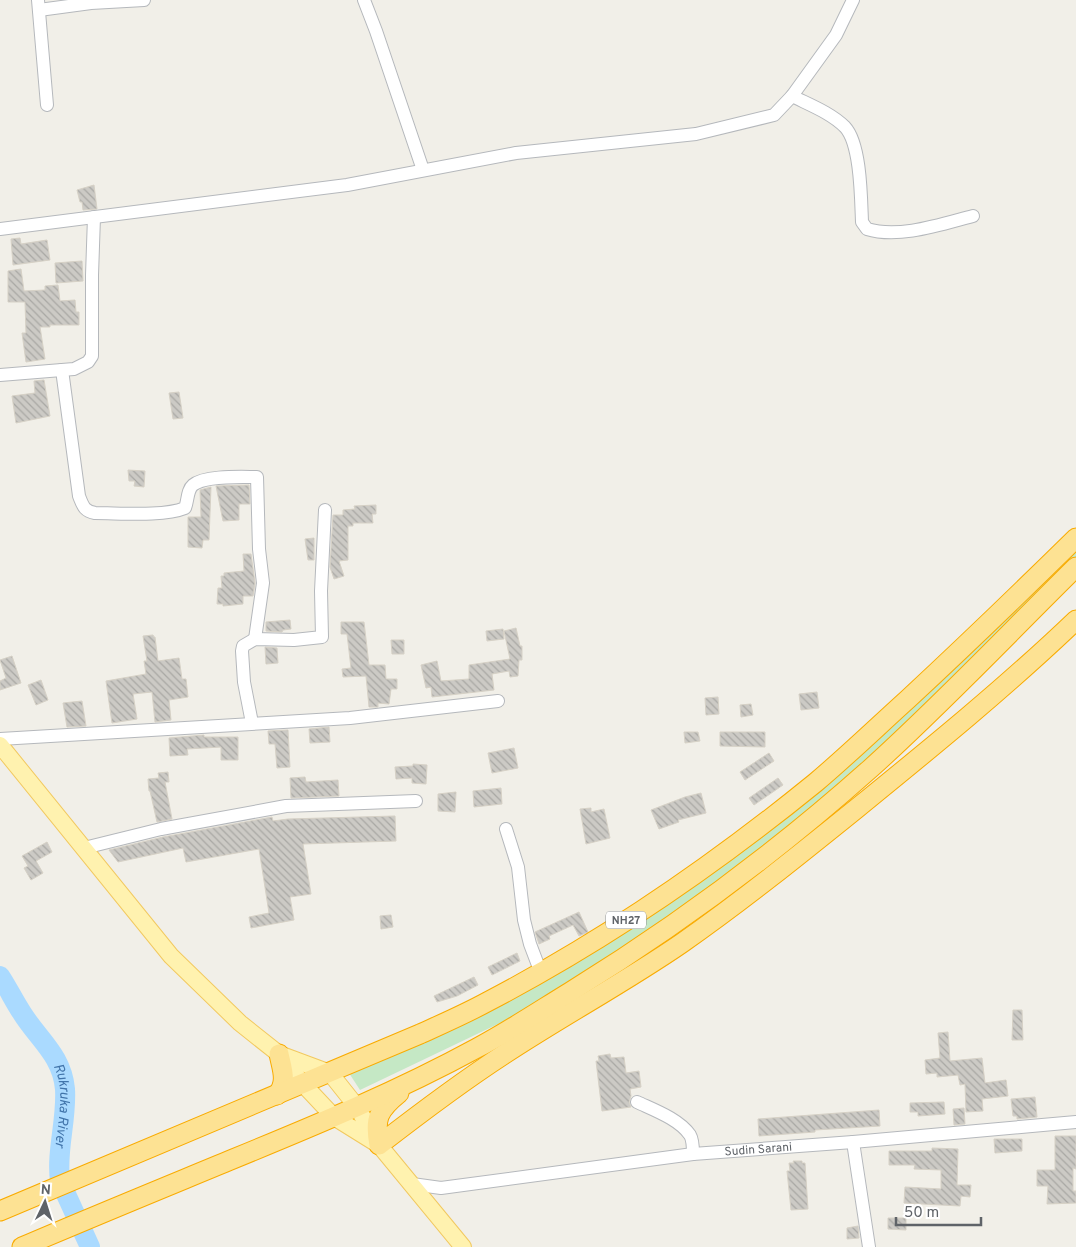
<svg xmlns="http://www.w3.org/2000/svg" width="1076" height="1247" font-family="Overpass,sans-serif">
	<style>
		.green { fill: #c5e8c5 }
		.lines { fill: none; stroke-linecap: round; stroke-linejoin: round }
		.river { stroke: #aadaff; stroke-width: 20 }
		.building { fill: url(#building-back-hatch); stroke: #d6d1c6 }
		.minor-casing { stroke: #b5b8bc; stroke-width: 14 }
		.major-casing { stroke: #f2c960; stroke-width: 18 }
		.highway-casing { stroke: #f9ab00; stroke-width: 21 }
		.minor { stroke: #fff; stroke-width: 12 }
		.major { stroke: #fff2af; stroke-width: 16 }
		.highway { stroke: #fde293; stroke-width: 19 }
		.labels { text-anchor: middle; stroke-width: 5; stroke-linejoin: round; paint-order: stroke }
		.shield { fill: #fff; stroke: #8f9295; stroke-width: 1 }
		.shield-label { font-size: 11px; font-weight: bold; fill: #5f6368 }
		.street-label { font-size: 12px; fill: #5f6368; stroke: #fff }
		.water-label { font-size: 14px; font-style: italic; fill: #4174aa; stroke: #fff }
	</style>
	<defs>
		<pattern id="building-back-hatch" width="6" height="6" patternUnits="userSpaceOnUse" patternTransform="scale(1.25)"><rect width="6" height="6" fill="#cccac5"/><path d="M-1 5l2 2M0 0l6 6M5-1l2 2" fill="none" stroke="#a9a8a4"/></pattern>
	</defs>
	<rect width="100%" height="100%" fill="#f1efe8"/>
	<polygon class="green" points="1076,546 1076,560 877,755 691,906 525,1011 360,1090 349,1073 682,893"/>
	<g class="lines">
		<path class="river" id="s1" d="M0,976C8,988 14,1001 22,1013C38,1039 62,1055 65,1089C67,1120 56,1151 60,1181L90,1247"/>
	</g>
	<g class="building">
		<polygon points="94,185 97,209 83,210 82,202 80,202 77,190"/>
		<polygon points="20,238 21,244 47,240 50,260 13,265 11,239"/>
		<polygon points="82,261 83,281 56,283 55,263"/>
		<polygon points="21,269 24,291 45,290 45,286 58,285 60,301 75,300 76,312 79,312 79,325 50,325 50,327 40,327 45,359 26,362 22,333 26,333 25,302 8,302 8,271"/>
		<polygon points="44,380 50,416 16,423 12,396 35,393 34,381"/>
		<polygon points="179,392 183,418 173,419 169,393"/>
		<polygon points="128,470 145,471 144,487 134,486 135,481 129,481"/>
		<polygon points="249,485 250,504 239,504 239,520 223,521 216,486"/>
		<polygon points="211,487 209,540 203,540 202,548 188,547 188,517 201,517 200,490"/>
		<polygon points="376,505 376,514 372,514 373,523 353,523 353,526 348,526 348,560 339,561 344,576 334,579 330,567 333,515 343,515 343,510 355,509 354,506"/>
		<polygon points="314,538 314,560 308,560 305,539"/>
		<polygon points="243,554 251,554 255,583 253,596 243,596 243,604 223,606 223,604 217,604 218,588 222,588 221,576 224,576 224,573 244,571"/>
		<polygon points="290,620 291,629 283,630 282,632 266,631 266,622"/>
		<polygon points="341,622 364,622 369,665 385,665 386,679 397,679 397,689 391,689 389,704 378,703 378,707 369,707 366,676 343,677 342,669 351,668 347,634 341,634"/>
		<polygon points="516,628 520,646 522,646 522,660 519,660 518,676 510,677 509,671 492,674 494,690 432,697 431,687 426,688 421,665 437,661 441,681 469,679 469,665 510,659 504,631"/>
		<polygon points="503,629 504,639 487,641 486,631"/>
		<polygon points="153,635 154,637 155,637 158,661 179,658 182,679 186,679 188,697 169,700 171,720 155,722 152,692 133,694 137,719 112,723 106,681 146,674 144,661 147,661 143,636"/>
		<polygon points="391,640 404,640 404,654 392,654"/>
		<polygon points="265,647 277,648 278,663 266,664"/>
		<polygon points="12,656 21,683 0,690 0,681 6,678 0,660"/>
		<polygon points="41,680 48,700 36,705 28,685"/>
		<polygon points="817,692 819,708 801,710 799,694"/>
		<polygon points="718,697 719,714 706,715 705,698"/>
		<polygon points="82,701 86,726 67,727 63,703"/>
		<polygon points="751,704 753,715 741,717 740,705"/>
		<polygon points="329,727 330,742 310,743 309,729"/>
		<polygon points="288,730 290,767 277,768 275,744 269,744 268,731"/>
		<polygon points="684,732 698,732 700,741 685,743"/>
		<polygon points="720,732 765,732 765,747 720,746"/>
		<polygon points="204,735 204,737 238,737 238,760 221,760 221,747 187,749 188,755 170,756 169,738"/>
		<polygon points="514,748 518,768 492,773 488,753"/>
		<polygon points="769,753 774,761 745,780 740,772"/>
		<polygon points="413,764 427,765 426,784 412,783 412,778 396,779 395,767 413,766"/>
		<polygon points="168,772 169,782 165,782 172,819 157,822 150,791 149,791 148,779 159,778 158,773"/>
		<polygon points="305,777 306,782 338,780 339,796 291,798 290,778"/>
		<polygon points="778,778 783,785 754,805 749,798"/>
		<polygon points="501,788 502,804 474,807 473,791"/>
		<polygon points="456,792 455,812 438,811 438,794"/>
		<polygon points="701,793 706,813 678,820 679,822 659,829 651,810 685,797"/>
		<polygon points="591,808 591,812 604,809 610,838 586,844 580,809"/>
		<polygon points="395,816 396,841 303,844 311,894 290,897 294,920 251,928 249,917 269,913 259,849 186,862 183,848 118,862 109,850 163,837 272,817 273,821 288,819"/>
		<polygon points="47,842 52,852 36,861 43,873 31,880 24,868 28,866 22,856"/>
		<polygon points="579,912 588,932 579,936 573,925 549,936 550,939 539,944 535,932"/>
		<polygon points="391,915 393,927 381,929 380,916"/>
		<polygon points="517,953 520,961 492,975 488,967"/>
		<polygon points="474,977 478,985 457,996 437,1002 434,996"/>
		<polygon points="1013,1010 1022,1010 1023,1040 1012,1040"/>
		<polygon points="948,1032 950,1061 982,1058 985,1083 1006,1080 1008,1096 982,1099 983,1111 966,1112 965,1084 960,1085 958,1075 937,1077 937,1073 926,1074 925,1060 940,1058 938,1033"/>
		<polygon points="610,1054 611,1058 624,1057 626,1073 639,1071 641,1087 630,1089 631,1096 629,1102 631,1107 602,1111 596,1061 599,1061 598,1056"/>
		<polygon points="1035,1097 1037,1117 1017,1119 1017,1116 1013,1116 1011,1099"/>
		<polygon points="944,1102 945,1114 918,1116 918,1112 910,1112 910,1103"/>
		<polygon points="964,1108 965,1124 954,1125 953,1109"/>
		<polygon points="879,1110 880,1126 815,1130 815,1132 759,1136 758,1119"/>
		<polygon points="1055,1136 1076,1136 1076,1169 1073,1168 1073,1191 1076,1191 1076,1203 1047,1204 1048,1186 1037,1186 1037,1170 1055,1170"/>
		<polygon points="994,1139 1022,1139 1022,1151 995,1153"/>
		<polygon points="932,1148 958,1149 957,1185 971,1185 970,1197 961,1196 960,1206 904,1203 905,1187 941,1189 941,1170 914,1169 915,1165 889,1165 889,1151 932,1151"/>
		<polygon points="793,1161 802,1161 802,1163 805,1163 808,1209 791,1210 787,1171 790,1171 789,1163 794,1163"/>
		<polygon points="888,1218 906,1218 906,1230 888,1229"/>
		<polygon points="858,1226 859,1238 847,1239 847,1228"/>
	</g>
	<g class="lines">
		<defs>
			<g id="minor">
				<polyline points="38,0 47,105"/>
				<polyline points="364,0 376,31 423,170"/>
				<polyline points="39,10 91,3 144,0"/>
				<path d="M792,96C810,105 831,113 845,127C861,144 861,199 862,222L867,229C899,239 942,224 973,216"/>
				<polyline points="0,229 347,185 516,153 696,134 774,115 792,96 836,35 853,0"/>
				<path d="M62,370L79,496C83,506 84,511 95,513C120,513 163,517 185,508C188,501 187,490 193,485C205,475 242,477 257,477L259,549L263,583L255,639"/>
				<polyline points="0,375 74,369 88,362 92,356 92,275 94,217"/>
				<polyline points="252,723 244,682 242,651 243,646 255,639 294,640 322,637 321,591 325,510"/>
				<polyline points="0,739 350,718 498,701"/>
				<polyline points="506,829 518,867 524,920 530,944 541,973"/>
				<polyline points="84,848 161,829 286,806 416,801"/>
				<path d="M637,1102C654,1110 679,1119 690,1135C693,1140 693,1149 693,1154"/>
				<polyline points="853,1142 869,1247"/>
				<path id="s2" d="M412,1184L441,1188L693,1154L853,1142L1076,1122"/>
			</g>
			<g id="major">
				<polyline points="0,745 171,956 240,1023 279,1054 303,1084 334,1117 379,1145 357,1107 330,1073 279,1054"/>
				<polyline points="379,1145 463,1247"/>
			</g>
			<g id="highway">
				<path d="M399,1093C378,1110 374,1119 379,1145C419,1114 460,1083 503,1055C562,1016 624,983 682,943C742,901 799,855 856,809C931,748 1006,687 1076,620"/>
				<path d="M277,1095C288,1082 282,1069 279,1054"/>
				<path d="M0,1211L420,1034C442,1024 465,1014 487,1002C604,941 713,866 815,783C847,756 877,727 908,699C965,646 1021,592 1076,538"/>
				<path d="M22,1247C92,1217 163,1188 233,1159C316,1125 398,1091 477,1048C509,1031 539,1011 570,992C677,926 777,852 871,768C942,704 1008,634 1076,567"/>
			</g>
		</defs>
		<use href="#minor" class="minor-casing"/>
		<use href="#major" class="major-casing"/>
		<use href="#highway" class="highway-casing"/>
		<use href="#minor" class="minor"/>
		<use href="#major" class="major"/>
		<use href="#highway" class="highway"/>
	</g>
	<g class="labels">
		<rect class="shield" x="606" y="911.5" width="40" height="17" rx="4"/>
		<g class="shield-label">
			<text x="626" y="924">NH27</text>
		</g>
		<g class="street-label">
			<text dy="4" stroke="none"><textPath href="#s2" startOffset="349">Sudin Sarani</textPath></text>
		</g>
		<g class="water-label">
			<text dy="5" stroke="none"><textPath href="#s1" startOffset="148">Rukruka River</textPath></text>
		</g>
	</g>
	<g transform="translate(45 1202) rotate(4)" stroke="#ffffff" stroke-width="4" paint-order="stroke">
	<path d="M0-4L9 19L0 12L-9 19Z" fill="#5f6368"/>
	<text y="-8" font-size="14" font-weight="bold" text-anchor="middle" fill="#5f6368">N</text>
	</g>
	<path d="M896 1217v8h85v-8" fill="none" stroke="#5f6368" stroke-width="2.5"/>
	<text x="904" y="1217" font-size="15" fill="#5f6368" stroke="#ffffff" stroke-width="4" paint-order="stroke">50 m</text>
</svg>
